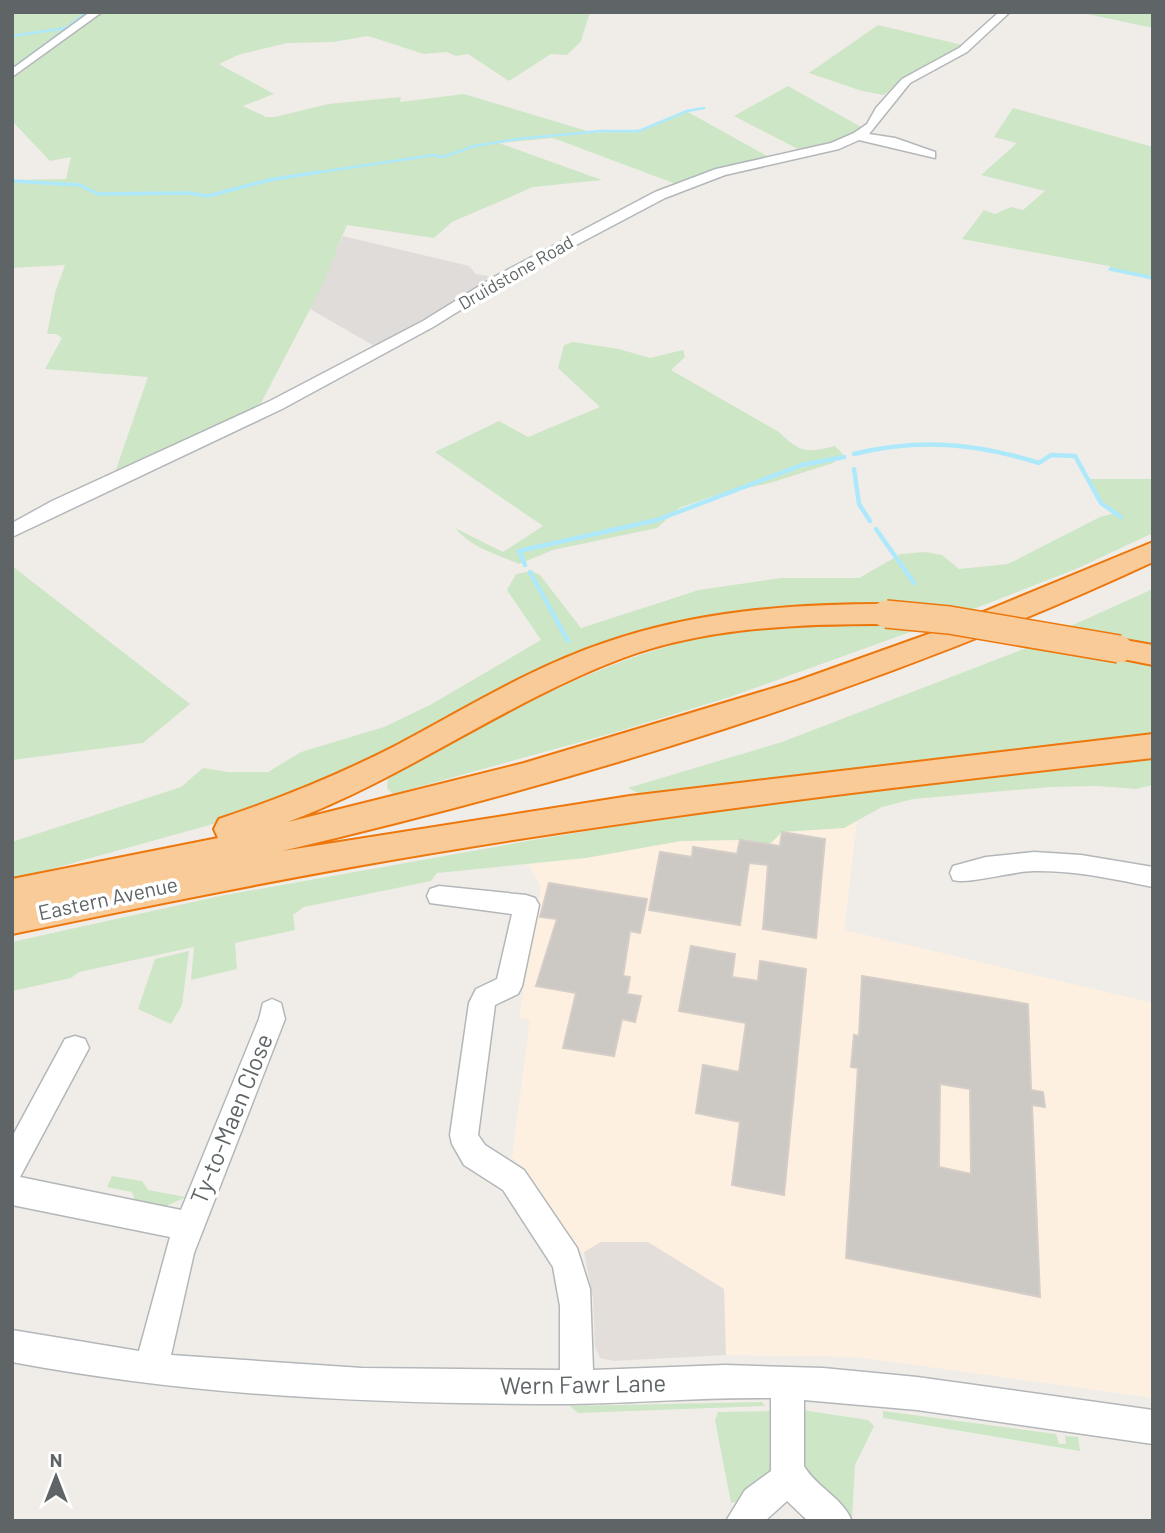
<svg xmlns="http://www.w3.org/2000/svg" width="1165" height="1533" font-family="Barlow,sans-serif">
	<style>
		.commercial { fill: #fdf0e1 }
		.industrial { fill: #dfdcda }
		.education { fill: #e3ded9 }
		.green { fill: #cde6c6 }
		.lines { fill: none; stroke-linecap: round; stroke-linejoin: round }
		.stream-far2 { stroke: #aee9fb; stroke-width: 2.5 }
		.stream-far1 { stroke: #aee9fb; stroke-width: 3.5 }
		.stream { stroke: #aee9fb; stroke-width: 4.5 }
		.building { fill: #ccc8c4; stroke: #d5cdc7; stroke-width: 2; fill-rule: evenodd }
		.minor-casing { stroke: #b3b7b9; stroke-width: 3 }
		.highway-casing { stroke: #ed770c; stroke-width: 4 }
		.minor { fill: #fff; fill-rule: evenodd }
		.highway { fill: #f8cb98; fill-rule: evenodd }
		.highway-bridge-casing { stroke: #ed770c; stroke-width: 30; stroke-linecap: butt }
		.highway-bridge { stroke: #f8cb98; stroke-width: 27 }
		.labels { text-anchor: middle; stroke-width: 7; stroke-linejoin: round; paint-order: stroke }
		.far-street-label { font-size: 18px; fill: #5f6567; stroke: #fff }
		.street-label { font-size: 21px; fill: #5f6567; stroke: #fff }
		.near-street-label { font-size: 24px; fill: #5f6567; stroke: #fff }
	</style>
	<rect width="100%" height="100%" fill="#f0ede8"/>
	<polygon class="commercial" points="859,805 844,930 1153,1003 1153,1398 856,1357 726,1355 723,1289 601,1242 581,1254 529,1174 512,1157 530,1019 519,1018 541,887 527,862"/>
	<polygon class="industrial" points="343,236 469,266 476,274 494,277 376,347 310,309"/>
	<polygon class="education" points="601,1242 648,1242 724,1289 726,1355 613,1361 600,1358 595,1347 593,1298 584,1252"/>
	<g class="green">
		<polygon points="12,12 93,12 12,69"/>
		<polygon points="103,12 590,12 581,41 567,55 551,54 509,81 468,54 456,56 447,52 424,54 368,36 333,42 287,43 238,55 219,64 274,94 243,106 266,117 275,117 328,104 401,97 400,102 464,94 594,133 646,129 686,111 769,157 676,184 553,138 499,143 602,180 533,187 452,222 434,238 347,225 320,290 260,405 114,475 148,377 45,369 62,338 56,334 47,334 55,293 65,265 12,268 12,180 66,179 71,157 50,161 12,121 12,79"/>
		<polygon points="1078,12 1153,12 1153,28"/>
		<polygon points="878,25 962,45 960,49 901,81 884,95 862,91 809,73"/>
		<polygon points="788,86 863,128 833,144 802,151 734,116"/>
		<polygon points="1013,108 1153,147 1153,278 1110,269 1110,266 1103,265 962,239 984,210 995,214 1011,207 1023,210 1045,191 981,175 1017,143 994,137"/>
		<path d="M573,342L619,349L650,358L683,350L685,357L671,370L779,432C800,453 807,453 835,446L843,454L833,463L770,483L719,494L679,508L657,528L553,550L519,564C496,554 472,548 455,528L503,552L543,526L435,452L499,421L528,437L600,407L558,368L564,345Z"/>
		<polygon points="1088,479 1153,479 1153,533 1076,569 971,610 875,605 781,607 702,618 316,789 231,819 12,880 12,842 181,787 203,768 228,772 268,772 301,752 384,727 430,705 541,640 507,590 516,574 532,571 540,575 581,628 699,590 781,578 859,578 901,554 925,552 942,555 959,569 1008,564 1100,517 1115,513 1101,503"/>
		<polygon points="12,566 190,704 143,743 12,760"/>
		<polygon points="1153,589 1153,646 1066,628"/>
		<path d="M877,623L924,627L730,697L613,733L393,794L387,788L388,777C507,715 599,655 734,631C781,623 829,624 877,623Z"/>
		<polygon points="1037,644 1153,662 1153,735 799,775 649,798 628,788 782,742"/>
		<polygon points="1153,753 1153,785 1136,789 1097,786 1051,787 913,799 882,807 844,828 782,832 770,844 740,840 681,841 586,858 437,873 431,881 304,907 293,915 295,930 235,943 237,969 191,980 194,947 79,972 71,978 12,991 12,942 220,896 550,837 753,804"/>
		<polygon points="189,951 182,1005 171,1024 138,1009 155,959"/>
		<polygon points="112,1176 142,1181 148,1190 186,1197 164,1207 135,1201 132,1192 107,1187"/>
		<polygon points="762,1402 765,1406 578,1413 570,1406"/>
		<polygon points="802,1410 868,1420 874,1426 855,1465 852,1518 847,1518 801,1467"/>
		<polygon points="771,1411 774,1417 771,1472 736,1502 731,1503 715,1420 718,1412"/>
		<polygon points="883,1411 1056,1434 1059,1444 1066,1444 1065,1436 1078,1437 1080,1451 883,1418"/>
	</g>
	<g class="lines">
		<g class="stream-far2">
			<polyline points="12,36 66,28 87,12"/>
			<polyline points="16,66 64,30"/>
			<polyline points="307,174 434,155 443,157 474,146 518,139 601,131 639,131 687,111 704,108"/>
		</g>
		<g class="stream-far1">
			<polyline points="12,181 80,185 98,194 188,193 208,196 269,180 319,172"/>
			<polyline points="1110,269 1153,278"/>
		</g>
		<g class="stream">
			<path d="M854,454C919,438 975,443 1039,463L1051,455L1075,456L1101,503L1121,517"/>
			<polyline points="854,469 859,504 870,521"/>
			<polyline points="876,529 914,583"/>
			<polyline points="525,565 519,551 657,520 802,465 844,457"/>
			<polyline points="530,572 568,641"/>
		</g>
	</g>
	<g class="building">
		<polygon points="782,832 825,839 816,938 763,929 768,865 749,863 740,925 649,910 660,852 692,857 693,847 737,854 740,840 780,846"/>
		<polygon points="549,883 647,899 640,933 630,931 623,976 630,977 627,994 641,996 635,1022 622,1019 614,1056 563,1048 576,993 536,986 557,919 540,917"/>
		<polygon points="691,946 735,954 732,977 758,981 760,961 806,969 784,1195 732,1185 740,1122 696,1113 703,1065 739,1072 746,1023 679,1011"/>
		<path d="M862,976L1028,1004L1031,1090L1043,1092L1045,1107L1032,1105L1040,1297L846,1258L858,1068L851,1067L854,1035L859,1036ZM940,1084L970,1089L971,1174L939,1167Z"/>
	</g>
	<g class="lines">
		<defs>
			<g id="minor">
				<polygon points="90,12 102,12 12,77 12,69"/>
				<polygon points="999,12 1010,12 967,52 910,83 869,134 895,138 935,152 935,158 859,140 839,149 725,175 665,198 504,283 433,327 282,409 12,537 12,523 52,501 270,401 423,321 494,277 655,192 716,169 831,143 854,133 867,124 876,108 902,79 959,48"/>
				<path d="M1034,852L1081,855L1153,867V887C1114,879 1074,870 1034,871C1013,871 968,885 953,880L950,873L953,866L986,857Z"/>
				<path d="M439,886L526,895L535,898L539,905L522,986L518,994L495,1005L478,1135L485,1145L524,1170L577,1248L590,1289L593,1370L725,1365L823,1368L917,1377L1153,1410V1444L917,1410L804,1400V1466C816,1487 842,1497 852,1521H808L787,1501L765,1521H726L745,1490L771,1471V1398C704,1397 637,1403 570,1404C382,1404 197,1397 12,1362V1330L139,1351L170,1237L12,1205V1137L65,1039L75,1036L85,1039L89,1048L20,1177L181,1210L259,1019L263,1003L272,999L281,1003L285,1019L194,1253L171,1355L362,1368L560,1370V1306L553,1267L503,1190L464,1165L452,1144L450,1135L469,1003L476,989L497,979L512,914L430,903L427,896L430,889Z"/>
			</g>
			<g id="highway">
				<path d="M1153,542V562C875,691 580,781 282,851L630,796L1153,734V758C920,784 688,811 457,849C308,873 160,903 12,934V879L218,838L214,829L219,819C279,799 338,775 395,746C463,710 530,668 604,643C695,611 790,604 886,604L896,607L901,614L896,621L886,624C798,624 706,627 623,658C506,702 405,778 288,822L524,763L797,681L937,631Z"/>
				<polygon points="1119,639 1153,645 1153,665 1108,656 1104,649 1108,642"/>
			</g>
		</defs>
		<use href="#minor" class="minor-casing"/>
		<use href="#highway" class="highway-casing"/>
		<use href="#minor" class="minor"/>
		<use href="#highway" class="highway"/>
		<defs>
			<polyline id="highway-bridge" points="886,614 949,620 1119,649"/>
		</defs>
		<use href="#highway-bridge" class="highway-bridge-casing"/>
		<use href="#highway-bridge" class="highway-bridge"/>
	</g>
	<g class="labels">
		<g class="far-street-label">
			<text transform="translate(516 273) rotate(-30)" y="6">Druidstone Road</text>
		</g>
		<g class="street-label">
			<text transform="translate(108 899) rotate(-12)" y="7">Eastern Avenue</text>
		</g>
		<g class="near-street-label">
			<text transform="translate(232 1119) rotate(-68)" y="8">Ty-to-Maen Close</text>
			<text transform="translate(583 1385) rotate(-1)" y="8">Wern Fawr Lane</text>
		</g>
	</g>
	<rect width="1165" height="1533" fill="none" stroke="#5f6567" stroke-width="28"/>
	<g transform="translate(56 1477)" stroke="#ffffff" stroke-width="5" paint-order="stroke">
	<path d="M0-5L12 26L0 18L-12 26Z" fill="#5f6567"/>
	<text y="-10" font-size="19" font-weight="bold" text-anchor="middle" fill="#5f6567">N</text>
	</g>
</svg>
